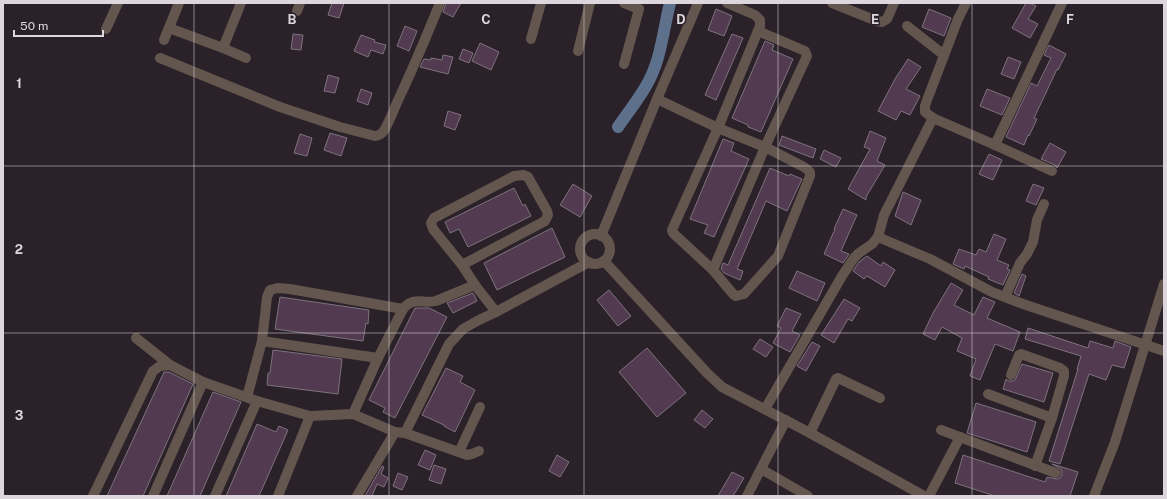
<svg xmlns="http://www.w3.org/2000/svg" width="1167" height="499" font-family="'Public Sans',sans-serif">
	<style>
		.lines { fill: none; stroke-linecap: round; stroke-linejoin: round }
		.canal { stroke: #5e718c; stroke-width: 12 }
		.building { fill: #523a50; stroke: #7d737d }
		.street { stroke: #63564e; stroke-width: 10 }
		.grid { fill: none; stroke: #ddd7dd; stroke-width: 1; stroke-opacity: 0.55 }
		.grid-label { font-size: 13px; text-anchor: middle; font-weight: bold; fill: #ddd7dd; stroke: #2a2129; stroke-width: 3; stroke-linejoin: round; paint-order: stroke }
	</style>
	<rect width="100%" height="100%" fill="#2a2129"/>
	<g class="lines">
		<path class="canal" d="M618,127C627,114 638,100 646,86C661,61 663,31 670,3"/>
	</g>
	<g class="building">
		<polygon points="332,3 344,3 339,18 328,15"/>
		<polygon points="446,3 461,3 453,17 443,12"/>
		<polygon points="1026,3 1030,3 1036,6 1028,19 1038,24 1030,38 1012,28"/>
		<polygon points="716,9 732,16 724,36 708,30"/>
		<polygon points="929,9 951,18 944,36 922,27"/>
		<polygon points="405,26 417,31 409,51 397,46"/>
		<polygon points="293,34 303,35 301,50 291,49"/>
		<polygon points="732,34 743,38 716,100 705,95"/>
		<polygon points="361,35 375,40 374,42 386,45 383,54 371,50 368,57 354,51"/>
		<polygon points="765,41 774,45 772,50 793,59 761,132 748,127 748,125 732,118"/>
		<polygon points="480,43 499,52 491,70 472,61"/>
		<polygon points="1049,45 1066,54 1058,70 1057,69 1043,99 1034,118 1037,119 1029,136 1028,135 1024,145 1006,137 1031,83 1037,86 1051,58 1044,55"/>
		<polygon points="463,49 473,53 469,63 459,59"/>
		<polygon points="443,55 453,57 448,74 420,67 424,59 431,60 431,58 442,60"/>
		<polygon points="1008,57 1021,62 1014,79 1001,74"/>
		<polygon points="908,59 921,67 906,89 920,96 910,115 901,111 896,120 878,111 895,79"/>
		<polygon points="328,75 339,78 335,93 324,91"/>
		<polygon points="361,89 372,93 368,105 357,101"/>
		<polygon points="987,89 1010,98 1002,115 980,106"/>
		<polygon points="448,111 461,115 455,130 444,126"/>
		<polygon points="870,131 886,138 877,161 885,165 866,197 866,200 848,189 870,149 864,147"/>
		<polygon points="330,133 347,138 341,156 324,150"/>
		<polygon points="300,134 312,138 307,156 294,153"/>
		<polygon points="782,136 816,149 813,158 779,145"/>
		<polygon points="723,139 734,143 731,151 749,159 714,237 704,233 708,225 690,219"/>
		<polygon points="1050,143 1066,152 1057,168 1055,165 1041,159"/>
		<polygon points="824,150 841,158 836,167 820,159"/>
		<polygon points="989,154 1002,160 993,180 979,174"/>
		<polygon points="770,168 789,176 790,174 802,179 787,211 766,201 737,269 743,271 740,280 724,273 721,269 723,263 728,265"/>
		<polygon points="573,184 592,196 580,217 560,205"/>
		<polygon points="1033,184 1044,188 1036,205 1026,201"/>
		<polygon points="514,188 523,206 525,204 531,216 468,247 459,229 450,233 445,222"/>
		<polygon points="903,192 921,200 911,225 895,216"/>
		<polygon points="843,209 857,215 841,251 849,254 843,263 824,254 835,229 834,229"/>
		<polygon points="552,228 565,257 497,290 484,263"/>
		<polygon points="994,234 1006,239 997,260 1009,265 1007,269 1010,270 1003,285 988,279 989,277 965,266 964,269 953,264 959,249 976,255 979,249 986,252"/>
		<polygon points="867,256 881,266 883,262 895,270 885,287 867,276 864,279 853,271 859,262"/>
		<polygon points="797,271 825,283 817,301 789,288"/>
		<polygon points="1022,274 1026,276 1019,296 1014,293"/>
		<polygon points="951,283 963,290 954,305 974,315 983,297 995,302 987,318 1020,332 1013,351 995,344 980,380 970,376 976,359 957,351 962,338 942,327 935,340 923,334 933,313"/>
		<polygon points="609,290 631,316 618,326 597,300"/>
		<polygon points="473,293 477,301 453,313 447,303"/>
		<polygon points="280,297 369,310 368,324 366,323 363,341 275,329"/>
		<polygon points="844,299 860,308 852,321 848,319 834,343 821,335"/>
		<polygon points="415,308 429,308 447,317 395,418 383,412 385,408 369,400"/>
		<polygon points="786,308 801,314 792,331 800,335 790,352 773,343 781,328 777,326"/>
		<polygon points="1028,328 1088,348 1090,341 1113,348 1115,341 1131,347 1124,368 1112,365 1106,380 1089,374 1060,464 1049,461 1078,369 1077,369 1081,356 1025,339"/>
		<polygon points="760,339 773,347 766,357 753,349"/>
		<polygon points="812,342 820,346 806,371 797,366"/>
		<polygon points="647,348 686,393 657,417 619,372"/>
		<polygon points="273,350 342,359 338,394 267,385 268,373 270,373"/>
		<polygon points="1022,364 1053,373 1044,402 1003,389 1006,379 1008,381 1012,381 1015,380"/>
		<polygon points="446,368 463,376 460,382 475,390 455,432 444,426 444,425 422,415"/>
		<polygon points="164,372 169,372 193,384 143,496 107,496"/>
		<polygon points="213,392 241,402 200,496 167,496"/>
		<polygon points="976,403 1036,422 1027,452 967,433"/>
		<polygon points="702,410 713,419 705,428 694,420"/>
		<polygon points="257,424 276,432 279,426 288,430 259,496 226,496"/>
		<polygon points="425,450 436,455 430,470 418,465"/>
		<polygon points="557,455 569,462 560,477 549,471"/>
		<polygon points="963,455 1045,482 1047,477 1057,479 1060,478 1062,475 1062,472 1061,469 1052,464 1078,472 1070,496 995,496 955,483"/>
		<polygon points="434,465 446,469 441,484 429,480"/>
		<polygon points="382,466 384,467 381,474 388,478 384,487 377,484 372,496 365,496"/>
		<polygon points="732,472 744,478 733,496 718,496"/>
		<polygon points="398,473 408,477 402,490 393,486"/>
	</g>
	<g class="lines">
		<g class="street">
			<polyline points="624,3 639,9 624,64"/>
			<polyline points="832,3 877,21 882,22 887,19 894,3"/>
			<polyline points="297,11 300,3"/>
			<polyline points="907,26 944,55"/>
			<polyline points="169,28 223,48 246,58"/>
			<polyline points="106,29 118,3"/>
			<polyline points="531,39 541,3"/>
			<polyline points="164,40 179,3"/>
			<polyline points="223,48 241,3"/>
			<polyline points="578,51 590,3"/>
			<path d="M160,58L280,107L340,127L375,136C378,136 380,135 383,132C390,122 394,108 400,96C414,66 427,35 440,3"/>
			<polyline points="657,99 718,128 765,147 804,167 810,172 810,176 778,256 744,294 736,296 733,294 713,270 673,233 672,230 718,128 760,26 760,20 755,15 727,3"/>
			<polyline points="933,118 995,145 1062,3"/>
			<polyline points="995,145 1052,171"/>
			<circle cx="595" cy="249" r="15"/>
			<polyline points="601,236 657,99 698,3"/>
			<polyline points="878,237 930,259 992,292 1023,304 1164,351"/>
			<polyline points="604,261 707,373 722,387 810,433 924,496"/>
			<polyline points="462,265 545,221 548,215 547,211 528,177 523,175 514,176 434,218 431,223 433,229 462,265 475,285 496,312"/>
			<polyline points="713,270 765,147 807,56 805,51 758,31"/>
			<polyline points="1005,297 1020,263 1027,254 1033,242 1037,220 1044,204"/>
			<polyline points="136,338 170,365"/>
			<polyline points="262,341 267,297 270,290 278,288 290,289 403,309"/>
			<polyline points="1011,375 1019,355 1021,354 1060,368 1064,371 1064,376 1052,418 1035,466"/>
			<polyline points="988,394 1052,418"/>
			<polyline points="247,397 262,341 378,358"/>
			<polyline points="765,409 842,276 854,258 859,253 872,244 878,237 884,215 933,118 925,112 925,106 927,100 958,19 966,3"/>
			<path d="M353,414L378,358L403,309C413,296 423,304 436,301L475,285"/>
			<polyline points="941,430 1056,473"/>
			<polyline points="405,433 449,344 463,329 477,321 496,312 589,262"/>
			<polyline points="810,433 836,379 838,378 880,398"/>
			<polyline points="459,452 480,407"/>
			<polyline points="761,469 808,496"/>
			<polyline points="93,496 153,371 160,366 170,365 203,382 257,401 310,416 353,414 395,432 405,433 467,455 472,454 479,451"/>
			<polyline points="153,496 203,382"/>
			<polyline points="215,496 257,401"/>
			<polyline points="278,496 310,416"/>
			<polyline points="357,496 395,432"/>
			<polyline points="747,496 786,420"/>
			<polyline points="929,496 960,437"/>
			<polyline points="1094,496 1115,442 1164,284"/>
		</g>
	</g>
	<path class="grid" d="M194,3V496M389,3V496M584,3V496M778,3V496M972,3V496M3,166H1164M3,333H1164"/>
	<g class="grid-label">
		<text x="292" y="24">B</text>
		<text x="486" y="24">C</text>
		<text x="681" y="24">D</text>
		<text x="875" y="24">E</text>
		<text x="1070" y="24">F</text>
		<text x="19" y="88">1</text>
		<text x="19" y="254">2</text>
		<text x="19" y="420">3</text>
	</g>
	<rect width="1167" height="499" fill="none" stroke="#ddd7dd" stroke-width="8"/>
	<path d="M14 30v6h89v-6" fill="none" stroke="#ddd7dd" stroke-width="2"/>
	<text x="20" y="30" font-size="12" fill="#ddd7dd" stroke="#2a2129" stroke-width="3" paint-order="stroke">50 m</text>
</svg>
